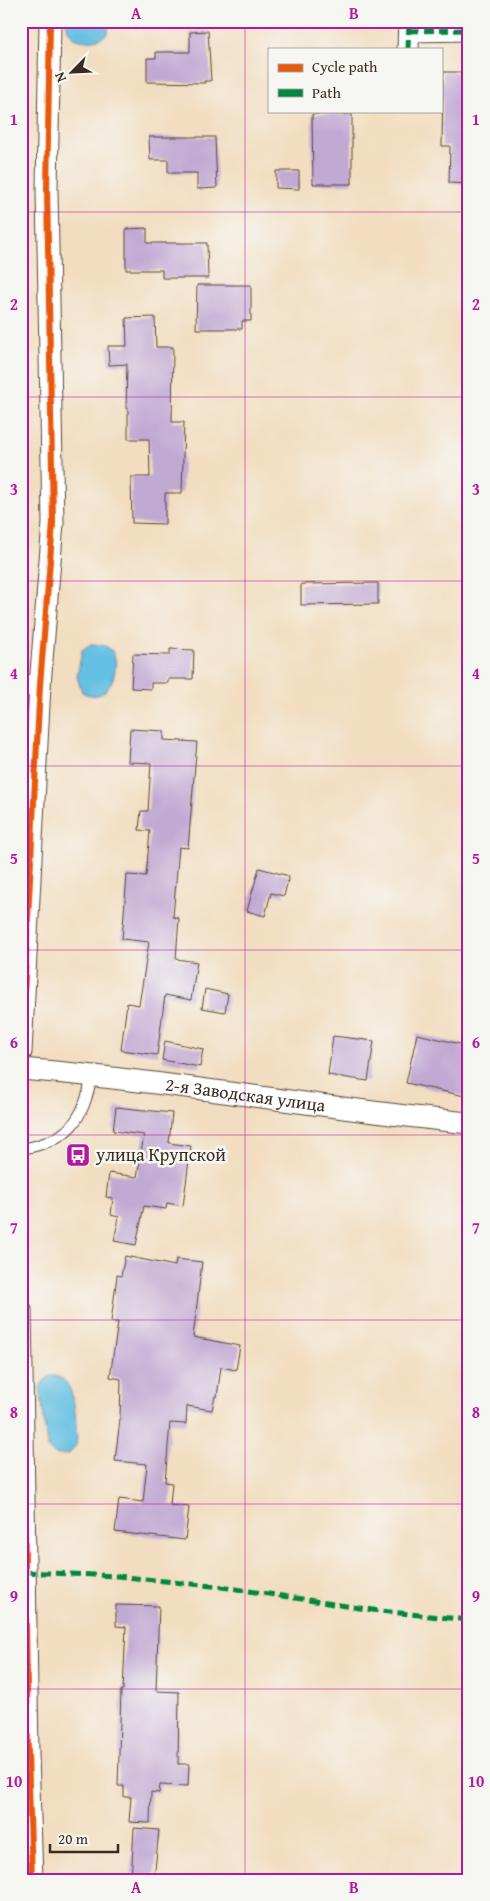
<svg xmlns="http://www.w3.org/2000/svg" width="490" height="1901" font-family="'Gentium Book Plus',serif">
	<style>
		.water { fill: #65c0e3; stroke: #507580 }
		.building { fill: #c2a9d3 }
		.lines { fill: none; stroke-linecap: round; stroke-linejoin: round }
		.lane-casing { stroke: #564536; stroke-width: 12 }
		.street-casing { stroke: #564536; stroke-width: 23 }
		.lane { stroke: #fff; stroke-width: 10 }
		.street { stroke: #fff; stroke-width: 21 }
		.quiet { stroke: #00873e; stroke-width: 5; stroke-dasharray: 10 5; stroke-linecap: butt }
		.cycleway-casing { stroke: #f6f6f2; stroke-width: 9 }
		.cycleway { stroke: #e8590c; stroke-width: 6 }
		.grid { fill: none; stroke: #b5179e; stroke-width: 1; stroke-opacity: 0.55 }
		.labels { text-anchor: middle; stroke-width: 5; stroke-linejoin: round; paint-order: stroke }
		.street-label { font-size: 18px; fill: #3b2a1e; stroke: #f6f6f2 }
		.poi-label { font-size: 18px; fill: #3b2a1e; stroke: #f6f6f2; text-anchor: start }
		.neatline { fill: none; stroke: #b5179e; stroke-width: 2 }
		.grid-label { font-size: 16px; text-anchor: middle; font-weight: bold; fill: #b5179e }
	</style>
	<rect width="100%" height="100%" fill="#f6f6f2"/>
	<filter id="ink" filterUnits="userSpaceOnUse"><feTurbulence type="fractalNoise" baseFrequency=".02" numOctaves="2"/><feDisplacementMap in="SourceGraphic" scale="10" xChannelSelector="R" yChannelSelector="G"/><feConvolveMatrix kernelMatrix="1 2 1 2 8 2 1 2 1" color-interpolation-filters="sRGB"/></filter>
	<filter id="wash" filterUnits="userSpaceOnUse"><feTurbulence type="fractalNoise" baseFrequency=".0096" numOctaves="4" result="noise"/><feDisplacementMap in="SourceGraphic" scale="20" xChannelSelector="R" yChannelSelector="G"/><feGaussianBlur stdDeviation="1.12" result="paint"/><feColorMatrix in="noise" values="0 0 0 0 0 0 0 0 0 0 0 0 0 0 0 0 0 1.4 0 .05"/><feComposite in="paint" operator="in"/></filter>
	<g filter="url(#wash)">
		<rect width="100%" height="100%" fill="#f2ddc0"/>
		<g class="water">
			<path d="M66,21H109L108,33C99,42 84,42 73,38L68,30Z"/>
			<path d="M91,644C97,644 105,645 110,649C124,661 110,709 82,692L77,677L82,650Z"/>
			<path d="M50,1376C77,1373 75,1418 77,1437L76,1445L69,1454C59,1456 51,1456 47,1445L40,1387L43,1382Z"/>
		</g>
		<g id="blocks">
			<g class="building">
				<polygon points="208,31 211,81 204,81 205,83 147,82 147,58 156,58 156,52 190,52 190,32"/>
				<polygon points="443,72 468,72 469,184 449,183 450,146 442,146"/>
				<polygon points="312,114 352,114 352,184 313,184"/>
				<polygon points="149,137 215,137 217,188 197,189 197,173 168,173 168,160 150,160"/>
				<polygon points="276,171 299,171 299,189 276,188"/>
				<polygon points="147,228 147,243 207,243 208,278 162,278 162,270 126,270 126,229"/>
				<polygon points="197,285 251,285 251,321 242,321 242,329 196,329"/>
				<polygon points="155,317 156,347 173,347 172,422 184,422 182,493 165,493 165,524 132,523 131,477 150,477 149,439 128,439 128,409 126,409 127,364 109,365 108,346 127,346 126,318"/>
				<polygon points="378,583 378,604 301,605 301,584"/>
				<polygon points="170,649 194,650 193,679 168,679 168,683 151,683 151,689 131,688 133,654 170,655"/>
				<polygon points="130,729 164,731 164,740 197,742 188,848 179,847 173,917 179,918 176,959 197,962 191,1000 165,995 157,1055 121,1050 127,1003 139,1005 149,942 122,939 127,875 146,876 150,831 139,830 141,811 148,811 151,763 128,762"/>
				<polygon points="259,868 289,876 284,896 271,893 265,916 247,911"/>
				<polygon points="205,989 228,994 225,1012 202,1008"/>
				<polygon points="417,1034 469,1046 469,1097 406,1083"/>
				<polygon points="333,1036 374,1041 368,1081 328,1075"/>
				<polygon points="165,1041 203,1049 200,1067 162,1060"/>
				<polygon points="116,1107 172,1113 169,1143 191,1146 183,1206 167,1203 166,1209 144,1206 136,1245 114,1241 119,1217 111,1215 113,1198 106,1197 109,1173 137,1177 144,1135 113,1131"/>
				<polygon points="125,1256 175,1266 176,1259 202,1262 193,1337 240,1346 236,1370 221,1367 217,1397 215,1396 212,1410 187,1406 186,1424 170,1423 165,1482 172,1483 170,1505 189,1507 185,1540 115,1532 119,1499 143,1502 147,1464 115,1461 120,1419 121,1379 110,1377 118,1322 111,1322 117,1275 121,1276"/>
				<polygon points="116,1605 159,1606 156,1691 179,1692 178,1764 189,1764 188,1786 160,1785 159,1793 151,1792 150,1823 129,1822 131,1797 124,1797 124,1786 118,1786 121,1690 123,1690 126,1627 116,1626"/>
				<polygon points="134,1828 159,1830 154,1880 131,1880"/>
			</g>
		</g>
	</g>
	<g filter="url(#ink)">
		<use href="#blocks" fill-opacity="0" stroke="#564536" stroke-width="1"/>
		<g class="lines">
			<defs>
				<path id="lane" d="M21,1149C69,1141 84,1120 92,1075"/>
				<g id="street">
					<polyline points="409,31 469,30"/>
					<polyline points="408,49 409,21"/>
					<polyline points="21,686 40,685"/>
					<polyline points="21,1052 40,685 53,523 47,190 50,21"/>
					<path id="s1" d="M21,1069C171,1081 319,1108 469,1123"/>
					<polyline points="21,1310 28,1754 32,1880"/>
				</g>
			</defs>
			<use href="#lane" class="lane-casing"/>
			<use href="#street" class="street-casing"/>
			<use href="#lane" class="lane"/>
			<use href="#street" class="street"/>
			<g class="quiet">
				<polyline points="409,31 469,30"/>
				<polyline points="408,49 409,21"/>
				<polyline points="25,1572 117,1576 230,1588 379,1611 469,1620"/>
			</g>
			<defs>
				<g id="cycleway">
					<polyline points="21,1052 40,685 53,523 47,190 50,21"/>
					<polyline points="21,1310 28,1754 32,1880"/>
				</g>
			</defs>
			<use href="#cycleway" class="cycleway-casing"/>
			<use href="#cycleway" class="cycleway"/>
		</g>
	</g>
	<path class="grid" d="M245,21V1880M21,212H469M21,397H469M21,581H469M21,766H469M21,950H469M21,1135H469M21,1320H469M21,1504H469M21,1689H469"/>
	<defs>
		<symbol id="bus-square" viewBox="-11 -11 22 22"><rect x="-9" y="-9" width="18" height="18" rx="4" fill="#b5179e" stroke="#f6f6f2"/><path d="M-5-6H5V4H4V6H2V4H-2V6H-4V4H-5ZM-3.5-4V0h7V-4ZM-3.5 1.2v1.5H-2V1.2ZM2 1.2v1.5H3.5V1.2Z" fill="#fff"/></symbol>
	</defs>
	<g fill-rule="evenodd">
		<use href="#bus-square" x="64" y="1141" width="28" height="28"/>
	</g>
	<g class="labels">
		<g class="street-label">
			<text dy="6" stroke="none"><textPath href="#s1" startOffset="226">2-я Заводская улица</textPath></text>
		</g>
		<g class="poi-label">
			<text x="96" y="1161">улица Крупской</text>
		</g>
	</g>
	<rect width="490" height="1901" fill="none" stroke="#f6f6f2" stroke-width="55"/>
	<rect x="268" y="48" width="175" height="65" fill="#f6f6f2" stroke="#aba49d"/>
	<rect x="278" y="64" width="25" height="8" fill="#e8590c" stroke="#aba49d"/>
	<text x="312" y="72" font-size="15" fill="#3b2a1e">Cycle path</text>
	<rect x="278" y="89" width="25" height="8" fill="#00873e" stroke="#aba49d"/>
	<text x="312" y="98" font-size="15" fill="#3b2a1e">Path</text>
	<g transform="translate(72 72) rotate(246)" stroke="#f6f6f2" stroke-width="4" paint-order="stroke">
	<path d="M0-4L9 19L0 12L-9 19Z" fill="#3b2a1e"/>
	<text y="-8" font-size="14" font-weight="bold" text-anchor="middle" fill="#3b2a1e">N</text>
	</g>
	<path d="M50 1844v8h68v-8" fill="none" stroke="#3b2a1e" stroke-width="2.5"/>
	<text x="58" y="1844" font-size="15" fill="#3b2a1e" stroke="#f6f6f2" stroke-width="4" paint-order="stroke">20 m</text>
	<rect x="28" y="28" width="434" height="1846" class="neatline"/>
	<g class="grid-label">
		<text x="136" y="19">A</text>
		<text x="354" y="19">B</text>
		<text x="14" y="125">1</text>
		<text x="476" y="125">1</text>
		<text x="14" y="310">2</text>
		<text x="476" y="310">2</text>
		<text x="14" y="495">3</text>
		<text x="476" y="495">3</text>
		<text x="14" y="679">4</text>
		<text x="476" y="679">4</text>
		<text x="14" y="864">5</text>
		<text x="476" y="864">5</text>
		<text x="14" y="1048">6</text>
		<text x="476" y="1048">6</text>
		<text x="14" y="1233">7</text>
		<text x="476" y="1233">7</text>
		<text x="14" y="1418">8</text>
		<text x="476" y="1418">8</text>
		<text x="14" y="1602">9</text>
		<text x="476" y="1602">9</text>
		<text x="14" y="1787">10</text>
		<text x="476" y="1787">10</text>
		<text x="136" y="1893">A</text>
		<text x="354" y="1893">B</text>
	</g>
</svg>
